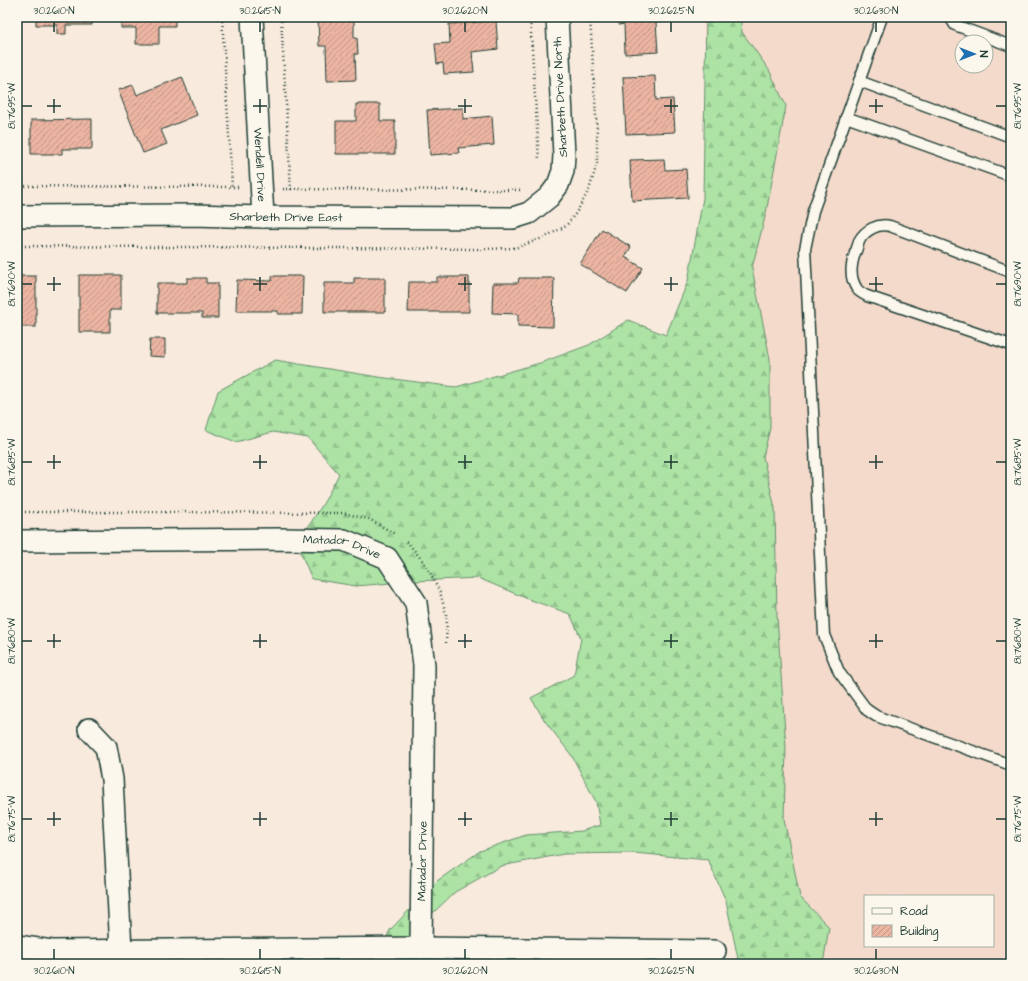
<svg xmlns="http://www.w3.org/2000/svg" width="1028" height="981" font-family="'Architects Daughter',sans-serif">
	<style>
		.built { fill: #f4dacb; fill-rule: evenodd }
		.forest { fill: url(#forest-firs); stroke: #66906c }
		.building { fill: url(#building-hatch); stroke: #1f3d34 }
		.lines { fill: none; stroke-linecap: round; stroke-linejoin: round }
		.lane-casing { stroke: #1f3d34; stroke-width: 13 }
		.street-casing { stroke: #1f3d34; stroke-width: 24 }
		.path { stroke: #1f3d34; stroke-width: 2.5; stroke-dasharray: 1 3; stroke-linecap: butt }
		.lane { stroke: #fbf7ec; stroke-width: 10 }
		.street { stroke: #fbf7ec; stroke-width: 21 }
		.ticks { fill: none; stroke: #1f3d34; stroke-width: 1.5 }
		.labels { text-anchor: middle; stroke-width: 4; stroke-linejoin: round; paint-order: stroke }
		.street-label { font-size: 12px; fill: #1f3d34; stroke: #fbf7ec }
		.neatline { fill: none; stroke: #1f3d34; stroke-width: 1.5 }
		.ticks-label { font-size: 10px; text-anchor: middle; fill: #1f3d34 }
	</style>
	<defs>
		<pattern id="forest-firs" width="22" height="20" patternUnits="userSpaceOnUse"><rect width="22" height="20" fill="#ade3a5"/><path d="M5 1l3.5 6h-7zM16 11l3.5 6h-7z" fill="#94c48f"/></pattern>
		<pattern id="building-hatch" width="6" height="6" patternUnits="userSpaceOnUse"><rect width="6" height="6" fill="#ecb5a2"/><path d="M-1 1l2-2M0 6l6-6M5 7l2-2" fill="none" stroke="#bf9485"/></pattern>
	</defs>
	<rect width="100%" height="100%" fill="#f8eadd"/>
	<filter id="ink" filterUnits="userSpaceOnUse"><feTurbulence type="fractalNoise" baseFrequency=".025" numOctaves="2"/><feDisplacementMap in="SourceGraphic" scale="8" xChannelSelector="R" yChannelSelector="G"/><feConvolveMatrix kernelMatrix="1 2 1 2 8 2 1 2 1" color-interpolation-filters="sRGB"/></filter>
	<g filter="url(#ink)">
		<path class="built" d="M703,17H1011V964H759ZM962,42H986V66H962ZM865,896H993V946H865Z"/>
		<polygon class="forest" points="706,17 740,17 742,32 769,70 786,106 766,213 752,268 770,359 770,428 763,457 775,508 777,616 786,748 784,819 800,897 829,927 823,964 739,964 726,901 708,860 634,853 564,854 501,866 455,892 414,931 407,949 396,964 374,964 390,930 437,881 480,851 526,835 582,831 600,825 596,802 572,756 545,721 531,698 574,675 581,638 570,614 528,599 478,578 416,581 356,586 312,579 297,544 323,504 339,474 308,438 273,432 236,442 206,430 218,391 275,360 378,377 456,387 540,363 589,345 628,320 666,335 688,281 703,198"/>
		<g class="building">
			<polygon points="36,17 92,17 92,25 66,25 66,34 57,34 57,25 36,25"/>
			<polygon points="121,17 175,17 175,26 159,26 159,44 136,44 136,28 121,28"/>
			<polygon points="354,17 354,38 357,38 358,54 355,54 356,80 327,81 326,46 319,46 318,18"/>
			<polygon points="619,17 660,17 660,22 656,22 658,52 625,54 624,24 619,25"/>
			<polygon points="496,21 498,49 472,52 474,72 444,74 443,63 437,64 435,44 450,43 449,24"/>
			<polygon points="655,76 656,100 673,99 675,132 626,134 623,77"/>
			<polygon points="182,77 197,115 161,130 167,144 143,153 118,90 133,85 137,95"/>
			<polygon points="356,104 380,104 380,121 395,121 395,154 336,154 336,121 356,121"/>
			<polygon points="463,108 463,119 492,116 494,145 458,148 459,153 430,155 427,110"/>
			<polygon points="92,119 92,149 62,149 62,154 31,154 31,120"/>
			<polygon points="664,159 665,170 686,169 688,198 632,201 630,160"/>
			<polygon points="602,229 631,247 625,257 643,268 627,293 580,264"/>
			<polygon points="79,275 121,275 121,310 110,310 110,332 79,332"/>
			<rect x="17" y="276" width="19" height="51"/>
			<polygon points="272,276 303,276 302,314 278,314 278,311 236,311 237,280 272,281"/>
			<polygon points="437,277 469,277 469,312 408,312 409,282 437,282"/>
			<polygon points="187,278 206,278 206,283 218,283 218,318 202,318 202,313 157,313 157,283 187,283"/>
			<polygon points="354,278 385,278 385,312 324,312 324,283 354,283"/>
			<polygon points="519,278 554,278 553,327 518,326 518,314 492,313 493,283 518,283"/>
			<polygon points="150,339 165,339 165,357 149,356"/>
		</g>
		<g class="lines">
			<defs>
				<g id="lane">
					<polyline points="882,17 813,211 805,249 824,635 839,672 867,710 876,716 1011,765"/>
					<polyline points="950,17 955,25 1011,46"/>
					<polyline points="859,81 1011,137"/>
					<polyline points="846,117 1011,176"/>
					<path d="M1011,272L890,226C878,223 865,230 859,241C858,245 857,249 855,253C851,265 849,277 857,289C859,292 863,294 867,296L1011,345"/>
				</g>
				<g id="street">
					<path id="s1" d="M252,17L263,217"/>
					<path id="s2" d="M17,216L194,215L263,217L513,218L529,213L549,197L558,185L563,171L564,155L557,17"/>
					<path id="s3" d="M17,541L280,539L344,540L387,558L416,603L424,665L421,948"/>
					<polyline points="89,729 106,747 112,779 121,950"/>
					<polyline points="17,946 52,951 421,948 715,951"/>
				</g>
			</defs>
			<use href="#lane" class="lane-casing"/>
			<use href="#street" class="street-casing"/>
			<g class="path">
				<polyline points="222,17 232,187"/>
				<polyline points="281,17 291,190"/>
				<polyline points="530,17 539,160"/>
				<polyline points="17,186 238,187"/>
				<polyline points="283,189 520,190"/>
				<polyline points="17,246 483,249 515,248 543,238 566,226 576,213 589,190 597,164 597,133 590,17"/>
				<polyline points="17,512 174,512 343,513 369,519 395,534"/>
				<polyline points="406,542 409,544 426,565 440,592 447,618 446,645"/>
			</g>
			<use href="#lane" class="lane"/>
			<use href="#street" class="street"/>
		</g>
	</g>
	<path class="ticks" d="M54,22V32M260,22V32M465,22V32M671,22V32M876,22V32M54,99V113M260,99V113M465,99V113M671,99V113M876,99V113M22,106H32M47,106H61M253,106H267M458,106H472M664,106H678M869,106H883M996,106H1006M54,277V291M260,277V291M465,277V291M671,277V291M876,277V291M22,284H32M47,284H61M253,284H267M458,284H472M664,284H678M869,284H883M996,284H1006M54,455V469M260,455V469M465,455V469M671,455V469M876,455V469M22,462H32M47,462H61M253,462H267M458,462H472M664,462H678M869,462H883M996,462H1006M54,634V648M260,634V648M465,634V648M671,634V648M876,634V648M22,641H32M47,641H61M253,641H267M458,641H472M664,641H678M869,641H883M996,641H1006M54,812V826M260,812V826M465,812V826M671,812V826M876,812V826M22,819H32M47,819H61M253,819H267M458,819H472M664,819H678M869,819H883M996,819H1006M54,949V959M260,949V959M465,949V959M671,949V959M876,949V959"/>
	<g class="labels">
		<g class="street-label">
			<text transform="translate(560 97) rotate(-93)" y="4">Sharbeth Drive North</text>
			<text dy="4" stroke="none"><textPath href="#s1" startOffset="148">Wendell Drive</textPath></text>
			<text dy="4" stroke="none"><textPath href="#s2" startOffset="269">Sharbeth Drive East</textPath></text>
			<text dy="4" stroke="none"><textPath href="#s3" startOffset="326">Matador Drive</textPath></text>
			<text transform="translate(422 861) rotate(-89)" y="4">Matador Drive</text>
		</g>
	</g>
	<rect width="1028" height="981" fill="none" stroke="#fbf7ec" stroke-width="44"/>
	<rect x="864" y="895" width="130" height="52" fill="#fbf7ec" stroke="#a3ada2"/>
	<rect x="872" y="908" width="20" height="6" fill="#fbf7ec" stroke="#a3ada2"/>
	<text x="900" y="915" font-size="12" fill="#1f3d34">Road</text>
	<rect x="872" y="925" width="20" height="12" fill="url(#building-hatch)" stroke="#a3ada2"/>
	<text x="900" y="935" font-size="12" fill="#1f3d34">Building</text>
	<g transform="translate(974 54) rotate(90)"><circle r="19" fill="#fbf7ec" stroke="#a3ada2"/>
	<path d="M0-3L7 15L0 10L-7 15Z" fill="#1f6fb2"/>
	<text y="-6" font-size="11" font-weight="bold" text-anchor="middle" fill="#1f3d34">N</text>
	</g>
	<rect x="22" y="22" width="984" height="937" class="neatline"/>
	<g class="ticks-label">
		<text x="54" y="14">30.2610°N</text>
		<text x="260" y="14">30.2615°N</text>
		<text x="465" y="14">30.2620°N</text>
		<text x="671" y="14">30.2625°N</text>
		<text x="876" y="14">30.2630°N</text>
		<text transform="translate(1017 106) rotate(-90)" y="4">81.7695°W</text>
		<text transform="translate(11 106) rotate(-90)" y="4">81.7695°W</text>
		<text transform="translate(1017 284) rotate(-90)" y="4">81.7690°W</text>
		<text transform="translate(11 284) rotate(-90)" y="4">81.7690°W</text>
		<text transform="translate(1017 462) rotate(-90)" y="4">81.7685°W</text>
		<text transform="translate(11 462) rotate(-90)" y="4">81.7685°W</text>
		<text transform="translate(11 641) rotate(-90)" y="4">81.7680°W</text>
		<text transform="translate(1017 641) rotate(-90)" y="4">81.7680°W</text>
		<text transform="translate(11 819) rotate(-90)" y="4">81.7675°W</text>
		<text transform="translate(1017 819) rotate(-90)" y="4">81.7675°W</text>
		<text x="54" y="974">30.2610°N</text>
		<text x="260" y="974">30.2615°N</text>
		<text x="465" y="974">30.2620°N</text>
		<text x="671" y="974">30.2625°N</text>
		<text x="876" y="974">30.2630°N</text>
	</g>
</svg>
